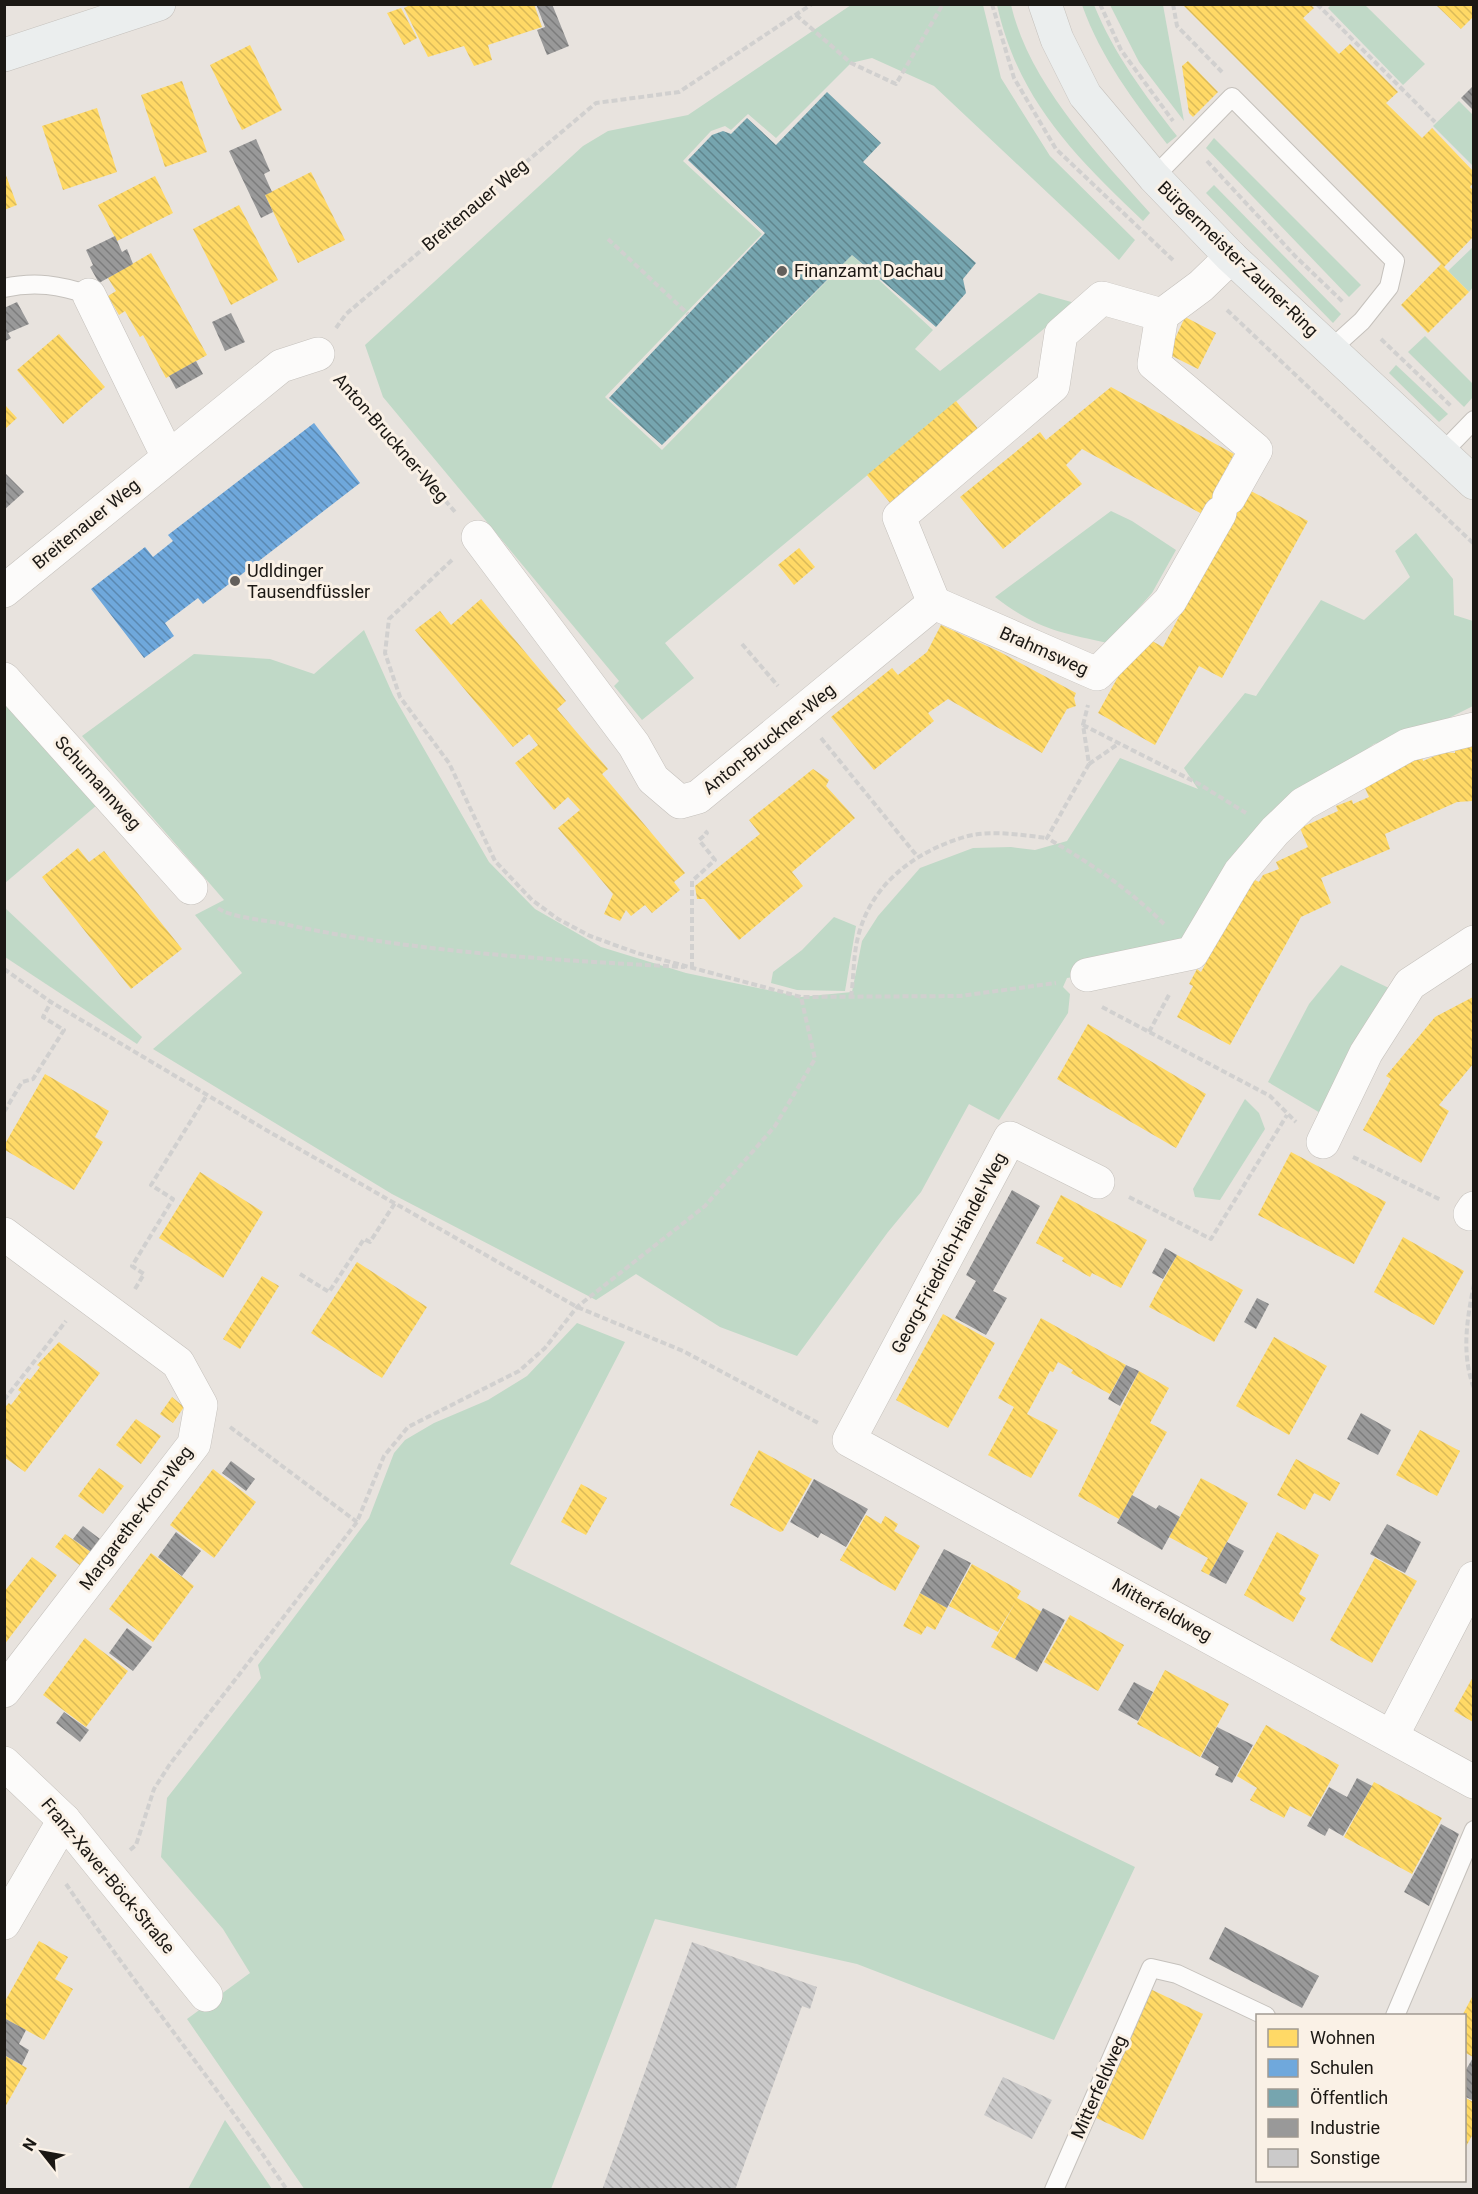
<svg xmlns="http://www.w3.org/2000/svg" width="1478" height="2194" font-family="Roboto,sans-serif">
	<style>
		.green { fill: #c0d9c7 }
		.homes { fill: url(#homes-back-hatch) }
		.schools { fill: url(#schools-back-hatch) }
		.public { fill: url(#public-back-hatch) }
		.industry { fill: url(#industry-back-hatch) }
		.building { fill: url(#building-back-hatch) }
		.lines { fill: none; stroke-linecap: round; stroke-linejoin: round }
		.service-casing { stroke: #c5c1bc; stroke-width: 20 }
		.minor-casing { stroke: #c5c1bc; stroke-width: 34 }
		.secondary-casing { stroke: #c5c1bc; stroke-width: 34 }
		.path { stroke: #d1d0cf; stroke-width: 4; stroke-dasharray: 6 3; stroke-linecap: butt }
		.service { stroke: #fcfbfa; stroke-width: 18 }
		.minor { stroke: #fcfbfa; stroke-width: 33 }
		.secondary { stroke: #ebeeee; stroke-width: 33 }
		.poi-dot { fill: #635f5b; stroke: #faf1e6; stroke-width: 2 }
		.labels { text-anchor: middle; stroke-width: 6; stroke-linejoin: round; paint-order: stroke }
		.street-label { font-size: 18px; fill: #1b1814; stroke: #faf1e6 }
		.poi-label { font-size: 18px; fill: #1b1814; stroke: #faf1e6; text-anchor: start }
	</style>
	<defs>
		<pattern id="homes-back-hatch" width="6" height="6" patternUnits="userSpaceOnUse" patternTransform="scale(1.5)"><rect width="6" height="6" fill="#ffd966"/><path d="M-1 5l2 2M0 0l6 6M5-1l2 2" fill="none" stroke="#daba58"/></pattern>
		<pattern id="schools-back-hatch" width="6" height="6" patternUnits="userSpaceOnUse" patternTransform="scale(1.5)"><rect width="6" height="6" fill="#6fa8dc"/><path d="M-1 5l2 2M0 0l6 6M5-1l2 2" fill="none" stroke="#5a88b1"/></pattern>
		<pattern id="public-back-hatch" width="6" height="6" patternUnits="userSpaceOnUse" patternTransform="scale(1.5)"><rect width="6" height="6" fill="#76a5af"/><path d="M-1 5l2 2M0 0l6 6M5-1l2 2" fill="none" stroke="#60858d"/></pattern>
		<pattern id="industry-back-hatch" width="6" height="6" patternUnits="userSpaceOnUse" patternTransform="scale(1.5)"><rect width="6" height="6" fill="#999"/><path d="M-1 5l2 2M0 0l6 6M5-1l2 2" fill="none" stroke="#7c7c7c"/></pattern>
		<pattern id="building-back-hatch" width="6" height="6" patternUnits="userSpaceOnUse" patternTransform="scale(1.5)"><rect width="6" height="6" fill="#cbcaca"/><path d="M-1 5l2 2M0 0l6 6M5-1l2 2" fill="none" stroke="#aeadad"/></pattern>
	</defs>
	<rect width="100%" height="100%" fill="#e8e3de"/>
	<g class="green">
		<polygon points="851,5 983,5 1001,78 1050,156 1135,240 1119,260 934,86 872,58 851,63 776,138 748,114 731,130 725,126 711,131 683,161 762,234 605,397 662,450 852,255 933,330 915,349 940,371 1039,293 1075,303 665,643 694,678 642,720 614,686 619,681 383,397 365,345 583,146 608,131 688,115"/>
		<path d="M997,5H1011C1029,83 1098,155 1150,213L1143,221C1075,156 1018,100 997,5Z"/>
		<path d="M1082,5H1094C1114,54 1144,94 1177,136L1167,144C1133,100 1101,58 1082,5Z"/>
		<polygon points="1110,5 1163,5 1184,121 1139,62"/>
		<polygon points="1331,5 1365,5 1425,64 1403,85 1328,8"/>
		<polygon points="1459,101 1473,115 1473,166 1433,126"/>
		<polygon points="1214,138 1361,285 1349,297 1206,148"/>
		<polygon points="1214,185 1341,314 1333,323 1206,193"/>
		<polygon points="1473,247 1473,287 1469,292 1448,271"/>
		<polygon points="1425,336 1473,384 1473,397 1464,407 1408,352"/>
		<polygon points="1396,365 1448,414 1439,422 1389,373"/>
		<path d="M1111,511L1132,521L1176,550L1152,593L1108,643C1060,633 1035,628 995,597Z"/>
		<polygon points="1416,533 1453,579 1454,615 1473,621 1473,706 1431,727 1374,744 1313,789 1186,941 1087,975 1067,978 1063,987 1070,994 1068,1013 999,1120 969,1104 921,1192 888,1232 797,1356 720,1327 636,1274 596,1300 392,1194 153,1049 242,973 195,915 224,900 82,736 194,654 270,659 314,674 364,630 393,695 489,862 535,909 601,947 686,973 801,997 852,992 862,941 878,916 920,868 973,848 1011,847 1035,850 1067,841 1120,758 1198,789 1184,768 1245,693 1256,696 1321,600 1364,620 1410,577 1395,551"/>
		<polygon points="5,705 97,805 5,883"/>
		<polygon points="4,907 142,1037 137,1044 5,957"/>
		<polygon points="834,917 856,926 845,991 797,990 771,983 773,972 802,950"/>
		<polygon points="1341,965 1391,989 1322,1114 1268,1082 1309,1004"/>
		<polygon points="1245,1099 1259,1113 1265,1129 1220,1200 1195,1197 1193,1189"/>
		<polygon points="577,1323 625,1342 510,1564 1135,1867 1054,2040 857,1964 655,1919 551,2189 305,2190 187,2019 250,1973 223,1929 161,1857 167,1798 261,1678 258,1665 369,1518 394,1453 405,1440 434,1423 488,1400 527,1376"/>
		<polygon points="225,2120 272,2189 188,2189"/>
	</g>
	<g class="homes">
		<polygon points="412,4 534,4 542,27 488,45 492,60 474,66 464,46 428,57 404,8"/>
		<polygon points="1182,4 1310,4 1314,8 1303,18 1339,54 1350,44 1398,92 1386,103 1422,138 1432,128 1473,171 1473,183 1470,187 1473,190 1473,237 1444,267 1469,292 1428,333 1401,305 1441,264"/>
		<polygon points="1435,4 1473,4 1473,17 1461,29"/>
		<polygon points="401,8 417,38 404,45 387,13"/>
		<polygon points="250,45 282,110 242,130 210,65"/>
		<polygon points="1188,61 1218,92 1193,117 1189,113 1182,66"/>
		<polygon points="182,81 207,152 165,167 141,95"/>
		<polygon points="97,108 117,172 63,190 42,126"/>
		<polygon points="4,170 17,205 4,210"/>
		<polygon points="311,172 345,240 298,263 265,195"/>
		<polygon points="155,176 173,213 117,241 98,205"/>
		<polygon points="239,205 278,280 231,305 193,229"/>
		<polygon points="151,253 207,355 166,378 143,335 140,337 125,311 119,315 108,296 116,291 108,278"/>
		<polygon points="1185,317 1216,333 1198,369 1168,354"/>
		<polygon points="59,334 105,387 63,424 17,370"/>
		<polygon points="1111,387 1234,454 1215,490 1247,489 1308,521 1222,678 1199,666 1155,745 1098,713 1141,635 1163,647 1231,518 1202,514 1082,449 1066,465 1082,484 1003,549 960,497 1040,432 1046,440"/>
		<polygon points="956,401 979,430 891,504 867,475"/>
		<polygon points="5,405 17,418 5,429"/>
		<polygon points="799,548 815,567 794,585 778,565"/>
		<polygon points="481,599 566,701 557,709 608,769 602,774 685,873 674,882 680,890 652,913 645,905 631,916 626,910 620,921 604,914 613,894 558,828 580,810 568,797 554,810 515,763 538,745 529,734 513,747 415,630 440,611 451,625"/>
		<polygon points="941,625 1000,652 1076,693 1074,698 1076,706 1067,709 1042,753 948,699 928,713 934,721 874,770 831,717 892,668 898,675 927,652"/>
		<polygon points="1473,741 1473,801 1457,802 1385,834 1390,849 1321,878 1331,903 1301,917 1230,1045 1177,1017 1193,986 1189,984 1197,969 1201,972 1251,878 1259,882 1263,875 1279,869 1276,862 1308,847 1300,828 1338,811 1336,806 1352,800 1353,804 1369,797 1362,781 1422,755 1423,761 1444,752 1455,753 1455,746"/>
		<polygon points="813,769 829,780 826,786 855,818 792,872 803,886 739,940 704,899 697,899 695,886 760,834 749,820"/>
		<polygon points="78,848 89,862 104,851 182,949 131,989 42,877"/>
		<polygon points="1473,997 1473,1064 1439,1105 1449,1111 1421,1163 1363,1130 1391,1079 1386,1076 1435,1017"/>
		<polygon points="1088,1024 1206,1094 1176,1148 1057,1079"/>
		<polygon points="45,1074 109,1111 95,1137 103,1142 74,1190 5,1150 5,1144"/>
		<polygon points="1291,1152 1386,1202 1354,1264 1258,1215"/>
		<polygon points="200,1172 263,1212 223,1278 159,1238"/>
		<polygon points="1061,1195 1147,1240 1121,1288 1092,1273 1090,1277 1062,1261 1064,1258 1036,1243"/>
		<polygon points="1403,1237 1464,1271 1434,1325 1374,1292"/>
		<polygon points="1177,1255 1243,1290 1214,1342 1149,1307"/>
		<polygon points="357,1262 427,1307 382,1378 311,1333"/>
		<polygon points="262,1276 279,1286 240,1349 223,1339"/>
		<polygon points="943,1314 995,1343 948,1428 896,1400"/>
		<polygon points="1041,1318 1126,1365 1110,1394 1071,1373 1073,1370 1058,1362 1053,1372 1050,1371 1027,1414 1058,1430 1031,1478 988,1455 1014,1407 998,1398"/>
		<polygon points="1274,1337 1327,1366 1289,1435 1236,1406"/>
		<polygon points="59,1342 100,1373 25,1472 4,1457 4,1408 9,1403 11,1405 21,1392 18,1390 27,1378 30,1380 40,1367 37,1365"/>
		<polygon points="1139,1371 1169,1388 1150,1423 1167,1432 1119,1519 1078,1496"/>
		<polygon points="172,1397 184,1407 173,1423 160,1414"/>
		<polygon points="136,1419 161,1436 141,1464 116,1445"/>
		<polygon points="1420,1430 1460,1451 1437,1496 1396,1475"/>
		<polygon points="759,1450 812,1479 783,1531 780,1532 730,1505"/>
		<polygon points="1296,1459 1340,1483 1330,1501 1314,1493 1305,1510 1277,1495"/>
		<polygon points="99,1468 124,1486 103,1514 78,1496"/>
		<polygon points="213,1469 256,1502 214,1558 170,1525"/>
		<polygon points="1201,1478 1248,1503 1209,1575 1201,1571 1208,1558 1169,1537"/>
		<polygon points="581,1484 607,1498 586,1535 561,1522"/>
		<polygon points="866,1515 881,1524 885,1516 898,1524 894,1531 920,1546 895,1591 840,1560"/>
		<polygon points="1277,1532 1319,1555 1299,1594 1306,1598 1293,1622 1244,1595"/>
		<polygon points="65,1534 91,1552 81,1566 55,1547"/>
		<polygon points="151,1553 194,1586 153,1642 109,1609"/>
		<polygon points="32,1557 57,1575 4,1645 4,1592"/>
		<polygon points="1375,1558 1417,1581 1372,1663 1330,1640"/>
		<polygon points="972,1564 1021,1591 1017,1598 1042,1612 1015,1659 991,1647 1016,1601 998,1632 949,1606"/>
		<polygon points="920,1593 947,1608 935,1630 927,1626 921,1635 903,1626"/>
		<polygon points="1070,1615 1124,1645 1098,1691 1044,1662"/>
		<polygon points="85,1638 128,1671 86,1727 43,1695"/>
		<polygon points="1165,1670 1229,1704 1200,1757 1137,1724"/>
		<polygon points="1473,1677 1473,1722 1454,1711"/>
		<polygon points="1266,1725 1339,1765 1311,1817 1290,1806 1284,1818 1250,1800 1257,1788 1237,1776"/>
		<polygon points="1374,1782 1442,1818 1412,1874 1344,1837"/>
		<polygon points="39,1941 68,1957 55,1979 73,1989 44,2040 4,2018 4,2003"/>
		<polygon points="1150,1989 1203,2014 1143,2140 1090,2115"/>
		<polygon points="1473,1995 1473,2057 1464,2052 1464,2016 1462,2016"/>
		<polygon points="4,2055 27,2068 4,2109"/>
		<polygon points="1464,2097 1473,2102 1473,2134 1464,2150"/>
	</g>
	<polygon class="schools" points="314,423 360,483 203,604 198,598 165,623 174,636 144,658 91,589 145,547 153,557 173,541 168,535"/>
	<polygon class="public" points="827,92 881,143 863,162 976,263 963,279 966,293 936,327 852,255 662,445 609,398 765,233 688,160 712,135 723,131 731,134 747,118 776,145"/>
	<g class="industry">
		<polygon points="536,4 552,4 569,46 547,55 537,30 545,27"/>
		<polygon points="1474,85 1474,111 1461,98"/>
		<polygon points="256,139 270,171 264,174 272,192 265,195 273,212 261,218 229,151"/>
		<polygon points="115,236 122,252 127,249 133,264 99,283 90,267 93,265 86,250"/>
		<polygon points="17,302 29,324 8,333 11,338 4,342 4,308"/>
		<polygon points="231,313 245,342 225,351 212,322"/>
		<polygon points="196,361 203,374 176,389 169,376"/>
		<polygon points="4,472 24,492 4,510"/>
		<polygon points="1012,1190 1040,1206 993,1291 1007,1298 986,1335 955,1318 976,1281 966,1275"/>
		<polygon points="1165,1248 1177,1255 1163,1279 1152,1273"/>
		<polygon points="1257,1298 1269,1304 1256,1329 1244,1322"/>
		<polygon points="1126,1365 1139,1371 1120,1406 1108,1399"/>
		<polygon points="1361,1413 1391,1430 1378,1455 1347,1439"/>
		<polygon points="231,1461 255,1479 246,1491 222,1473"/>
		<polygon points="814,1479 868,1509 846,1547 821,1533 818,1538 790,1522"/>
		<polygon points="1132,1495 1156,1509 1159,1505 1180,1517 1162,1550 1117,1523"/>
		<polygon points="1387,1524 1421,1542 1405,1573 1370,1554"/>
		<polygon points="83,1526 100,1539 91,1552 73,1539"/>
		<polygon points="176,1532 201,1551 182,1576 158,1557"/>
		<polygon points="1227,1542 1244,1551 1226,1584 1209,1575"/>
		<polygon points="944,1549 971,1563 947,1608 920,1593"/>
		<polygon points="1043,1608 1065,1620 1037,1672 1015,1659"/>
		<polygon points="127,1628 152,1647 133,1671 109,1653"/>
		<polygon points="1134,1682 1153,1692 1138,1721 1118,1710"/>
		<polygon points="64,1712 89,1730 80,1742 56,1723"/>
		<polygon points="1217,1727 1253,1745 1232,1783 1215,1775 1219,1767 1201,1757"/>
		<polygon points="1357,1778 1372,1786 1343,1836 1329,1828 1325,1836 1307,1826 1329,1787 1347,1797"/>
		<polygon points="1441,1824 1459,1834 1429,1906 1404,1892"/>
		<polygon points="1225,1927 1319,1976 1302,2008 1209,1959"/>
		<polygon points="4,2018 26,2030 19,2044 29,2050 22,2065 4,2055"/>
		<polygon points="1474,2056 1474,2101 1464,2096 1464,2073"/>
	</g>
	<g class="building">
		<polygon points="692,1942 817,1987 810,2009 802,2006 735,2190 602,2190"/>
		<polygon points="1003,2077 1052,2100 1032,2139 984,2115"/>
	</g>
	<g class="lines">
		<defs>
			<g id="service">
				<polyline points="1154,177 1232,97 1395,261 1389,287 1362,321 1331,349"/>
				<path d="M4,288C35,281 60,285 89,295"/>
				<polyline points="1442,453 1474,420"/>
				<polyline points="1395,2016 1474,1830"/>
				<polyline points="1054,2190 1151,1968 1177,1974 1266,2016"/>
			</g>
			<g id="minor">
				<polyline points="89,295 168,457"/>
				<polyline points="1162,315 1201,286 1231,257"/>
				<polyline points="478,537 634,745 653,779 680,802 698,797 934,603 899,517 1053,386 1061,334 1102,298 1162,315 1154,364 1256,450 1229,498"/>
				<polyline points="4,591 281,366 318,354"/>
				<polyline points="934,603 1097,674 1170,601 1220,513"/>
				<polyline points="4,679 191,888"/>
				<polyline points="1087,975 1192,953 1240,872 1275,831 1303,804 1408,745 1474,729"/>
				<polyline points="1323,1142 1366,1053 1410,984 1474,942"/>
				<polyline points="1098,1182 1010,1138 849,1440 1474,1782"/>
				<polyline points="1470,1214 1474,1208"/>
				<polyline points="4,1234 178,1363 201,1405 194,1444 4,1691"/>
				<polyline points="1392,1736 1474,1578"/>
				<polyline points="4,1763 64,1820 206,1995"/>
				<polyline points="4,1923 64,1820"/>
			</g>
			<g id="secondary">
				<polyline points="1045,4 1057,39 1085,95 1154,177 1231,257 1474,483"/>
				<polyline points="4,55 159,4"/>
			</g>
		</defs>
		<use href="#service" class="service-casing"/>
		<use href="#minor" class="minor-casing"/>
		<use href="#secondary" class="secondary-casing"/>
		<g class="path">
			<polyline points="992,4 1014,78 1056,149 1175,262"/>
			<polyline points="1100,4 1121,50 1173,121"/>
			<polyline points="1173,4 1177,26 1222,72"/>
			<polyline points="1317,4 1435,122"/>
			<polyline points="796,15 851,63 896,84 943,4"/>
			<polyline points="1207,161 1295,256 1343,302"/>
			<polyline points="608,239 688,314"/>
			<polyline points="1227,310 1474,544"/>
			<polyline points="336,328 346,314 596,103 679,92 812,4"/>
			<polyline points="1381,339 1451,406"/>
			<polyline points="339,378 456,513"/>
			<polyline points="452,560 389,619 385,653 400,697 449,763 495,861 532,900 558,919 590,936 637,953 801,997 960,996 1056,983"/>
			<polyline points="742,644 778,686"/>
			<polyline points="1083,725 1088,705"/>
			<polyline points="821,738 917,856"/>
			<polyline points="1089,764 1118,744"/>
			<path d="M218,908C229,917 263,920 279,923C412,952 549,960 685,967"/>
			<path d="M1164,924C1129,889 1090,863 1047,838L1089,764L1083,725L1199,784L1246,813"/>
			<polyline points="692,968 692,881 715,860 699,840 707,833 705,831"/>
			<polyline points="4,969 51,1002 266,1130 577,1307 683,1351 820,1424"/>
			<path d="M851,997C854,977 853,956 858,937C871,883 917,850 968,836C993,830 1021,835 1047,838"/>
			<polyline points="1102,1007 1270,1096 1296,1122"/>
			<polyline points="1149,1032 1170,993"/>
			<polyline points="4,1112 22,1082 33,1079 64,1030 43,1017 51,1002"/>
			<polyline points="1353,1157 1441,1200"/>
			<polyline points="1129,1197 1211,1239 1287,1115"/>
			<polyline points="300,1274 329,1292 364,1239 370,1242 395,1203"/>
			<path d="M1474,1284C1467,1319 1461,1354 1474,1388"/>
			<polyline points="135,1289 144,1274 132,1266 173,1199 151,1185 207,1095"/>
			<polyline points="4,1400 66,1321"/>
			<polyline points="230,1427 357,1522"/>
			<polyline points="130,1850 136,1845 154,1789 170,1764 357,1522 384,1456 408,1427 519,1371 545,1348 577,1307 705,1206 775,1126 815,1059 801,997"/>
			<path d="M66,1884C137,1988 217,2085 287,2190"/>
		</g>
		<use href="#service" class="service"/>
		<use href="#minor" class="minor"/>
		<use href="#secondary" class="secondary"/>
	</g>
	<g class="poi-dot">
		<circle cx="782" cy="271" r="6"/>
		<circle cx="235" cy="581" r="6"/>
	</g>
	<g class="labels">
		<g class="street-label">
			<text transform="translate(475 205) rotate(-40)" y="6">Breitenauer Weg</text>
			<text transform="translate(1238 259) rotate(44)" y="6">Bürgermeister-Zauner-Ring</text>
			<text transform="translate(391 438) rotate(49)" y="6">Anton-Bruckner-Weg</text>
			<text transform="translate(86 524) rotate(-39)" y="6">Breitenauer Weg</text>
			<text transform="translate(1044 651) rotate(24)" y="6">Brahmsweg</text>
			<text transform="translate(769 739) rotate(-39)" y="6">Anton-Bruckner-Weg</text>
			<text transform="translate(98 783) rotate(48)" y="6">Schumannweg</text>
			<text transform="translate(949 1253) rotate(-62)" y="6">Georg-Friedrich-Händel-Weg</text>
			<text transform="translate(136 1518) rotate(-53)" y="6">Margarethe-Kron-Weg</text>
			<text transform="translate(1162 1610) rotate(29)" y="6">Mitterfeldweg</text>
			<text transform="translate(108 1876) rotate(50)" y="6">Franz-Xaver-Böck-Straße</text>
			<text transform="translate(1099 2087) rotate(-66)" y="6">Mitterfeldweg</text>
		</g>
		<g class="poi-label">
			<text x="794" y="277">Finanzamt Dachau</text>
			<text x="247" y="577">Udldinger<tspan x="247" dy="21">Tausendfüssler</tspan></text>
		</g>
	</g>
	<rect width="1478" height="2194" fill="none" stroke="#1b1814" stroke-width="12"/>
	<rect x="1256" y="2014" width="210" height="168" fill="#faf1e6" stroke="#a19a92" stroke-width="1.5"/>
	<rect x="1268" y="2029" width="30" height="18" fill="#ffd966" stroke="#a19a92" stroke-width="1.5"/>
	<text x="1310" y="2044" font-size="18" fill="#1b1814">Wohnen</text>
	<rect x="1268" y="2059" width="30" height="18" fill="#6fa8dc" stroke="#a19a92" stroke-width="1.5"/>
	<text x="1310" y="2074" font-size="18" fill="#1b1814">Schulen</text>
	<rect x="1268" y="2089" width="30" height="18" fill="#76a5af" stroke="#a19a92" stroke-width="1.5"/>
	<text x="1310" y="2104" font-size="18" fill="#1b1814">Öffentlich</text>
	<rect x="1268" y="2119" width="30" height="18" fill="#999999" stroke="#a19a92" stroke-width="1.5"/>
	<text x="1310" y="2134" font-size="18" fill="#1b1814">Industrie</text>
	<rect x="1268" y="2149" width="30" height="18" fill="#cbcaca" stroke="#a19a92" stroke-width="1.5"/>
	<text x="1310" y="2164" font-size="18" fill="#1b1814">Sonstige</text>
	<g transform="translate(42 2152) rotate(301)" stroke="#faf1e6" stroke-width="4.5" paint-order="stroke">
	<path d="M0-4.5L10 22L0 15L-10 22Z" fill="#1b1814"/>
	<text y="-9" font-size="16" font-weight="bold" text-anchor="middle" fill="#1b1814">N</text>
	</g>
</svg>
